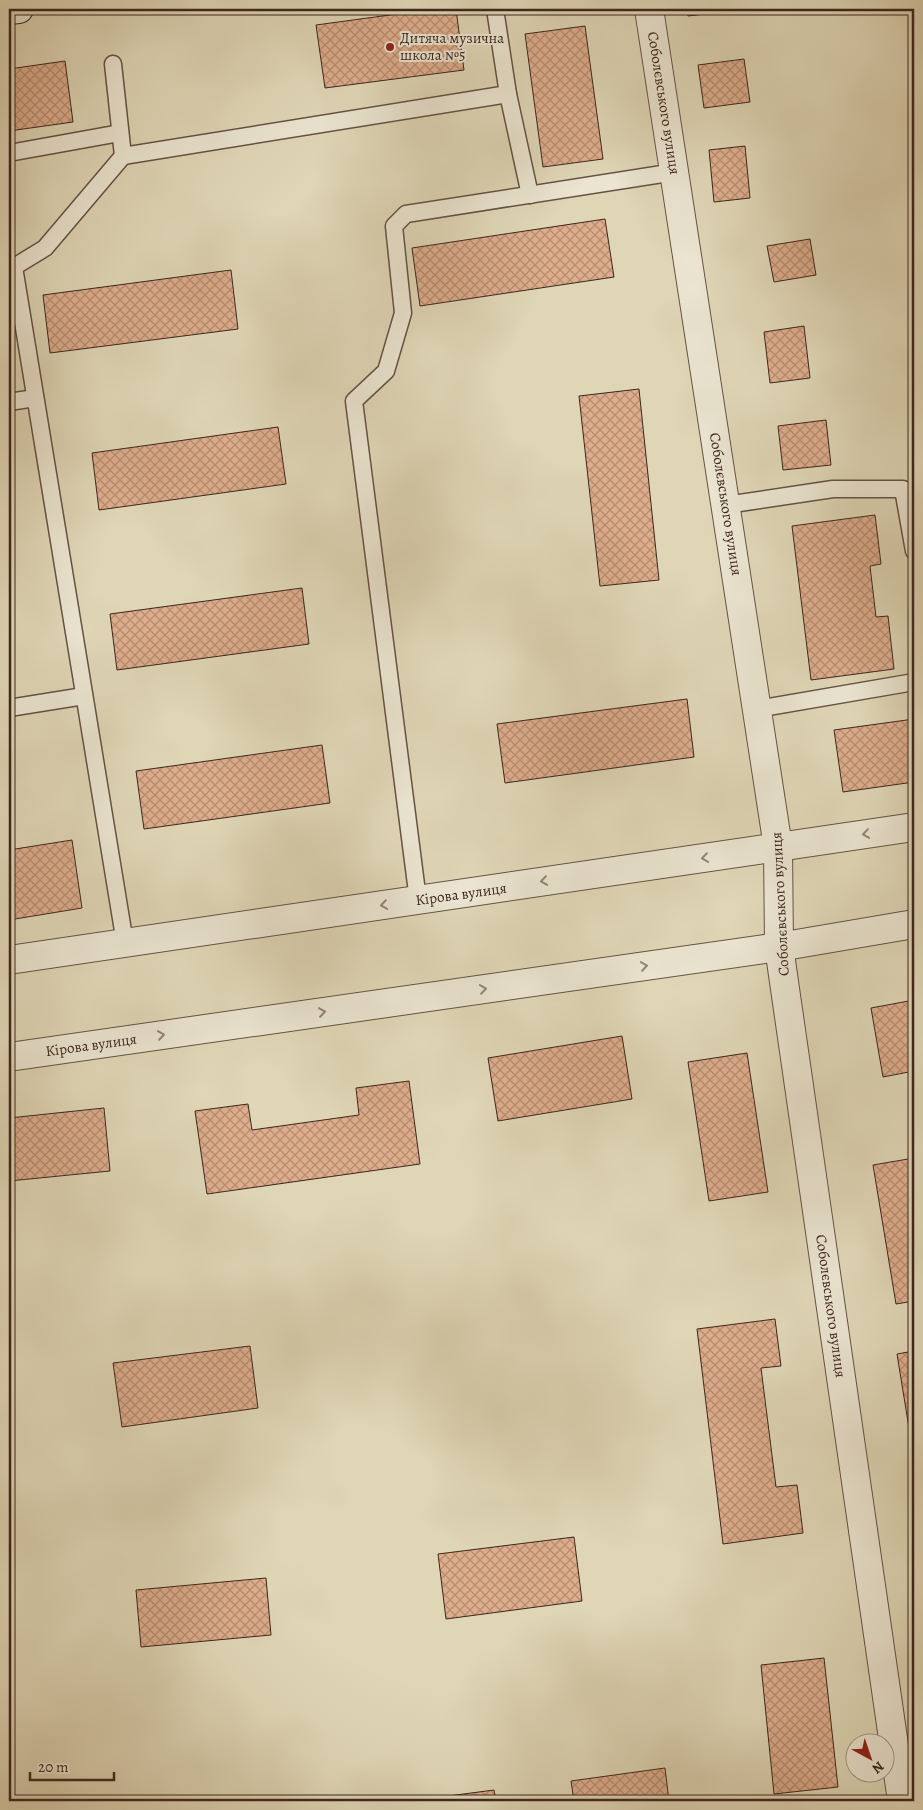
<svg xmlns="http://www.w3.org/2000/svg" width="923" height="1810" font-family="Alegreya,serif">
	<style>
		.building { fill: url(#building-cross-hatch); stroke: #3d261e }
		.lines { fill: none; stroke-linecap: round; stroke-linejoin: round }
		.lane-casing { stroke: #665244; stroke-width: 19 }
		.street-casing { stroke: #665244; stroke-width: 30 }
		.secondary-casing { stroke: #3d261e; stroke-width: 30 }
		.lane { stroke: #eae4d0; stroke-width: 16 }
		.street { stroke: #eae4d0; stroke-width: 28 }
		.secondary { stroke: #eae4d0; stroke-width: 28 }
		.oneway { stroke: #948577 }
		.poi-dot { fill: #8f2418; stroke: #eae4d0; stroke-width: 2 }
		.labels { text-anchor: middle; stroke-width: 4; stroke-linejoin: round; paint-order: stroke }
		.poi-label { font-size: 15px; fill: #3d261e; stroke: #eae4d0; text-anchor: start }
		.street-label { font-size: 15px; fill: #3d261e; stroke: #eae4d0 }
	</style>
	<defs>
		<pattern id="building-cross-hatch" width="8" height="8" patternUnits="userSpaceOnUse" patternTransform="scale(1.25)"><rect width="8" height="8" fill="#dead8c"/><path d="M0 0l8 8M0 8l8-8" fill="none" stroke="#b58d72"/></pattern>
	</defs>
	<rect width="100%" height="100%" fill="#dfd6b6"/>
	<filter id="stains"><feTurbulence type="fractalNoise" baseFrequency=".004" numOctaves="4"/><feColorMatrix values="0 0 0 0 .2 0 0 0 0 .09 0 0 0 0 .02 0 0 0 .5 -.17"/></filter>
	<radialGradient id="worn" r=".72"><stop offset=".6" stop-color="#630" stop-opacity="0"/><stop offset="1" stop-color="#630" stop-opacity=".3"/></radialGradient>
	<g class="building">
		<polygon points="434,9 456,9 464,70 325,88 316,25"/>
		<polygon points="687,9 739,9 739,10 688,16"/>
		<polygon points="585,26 603,159 543,167 525,34"/>
		<polygon points="744,59 750,102 704,108 698,65"/>
		<polygon points="65,61 73,122 9,131 9,69"/>
		<polygon points="745,146 750,198 714,202 709,150"/>
		<polygon points="605,219 614,277 420,306 412,248"/>
		<polygon points="810,239 816,275 774,282 767,246"/>
		<polygon points="231,270 238,329 50,353 43,295"/>
		<polygon points="804,326 810,378 770,383 764,332"/>
		<polygon points="639,389 659,580 600,586 579,396"/>
		<polygon points="826,420 831,465 783,470 778,426"/>
		<polygon points="278,427 286,484 99,510 92,453"/>
		<polygon points="875,515 881,564 870,566 876,617 888,616 894,669 811,680 792,526"/>
		<polygon points="302,588 309,644 117,670 110,614"/>
		<polygon points="687,699 694,757 505,783 497,724"/>
		<polygon points="914,719 914,782 843,792 834,730"/>
		<polygon points="322,745 330,803 144,829 136,771"/>
		<polygon points="72,840 82,908 9,920 9,850"/>
		<polygon points="914,1000 914,1071 883,1077 871,1008"/>
		<polygon points="622,1036 632,1099 498,1121 488,1058"/>
		<polygon points="747,1053 768,1192 709,1201 688,1062"/>
		<polygon points="409,1081 420,1164 207,1194 195,1111 248,1104 252,1130 359,1115 356,1088"/>
		<polygon points="104,1108 110,1171 9,1181 9,1118"/>
		<polygon points="914,1158 914,1301 896,1304 873,1165"/>
		<polygon points="775,1319 781,1366 761,1368 776,1487 797,1485 803,1533 723,1544 697,1329"/>
		<polygon points="250,1346 258,1408 122,1427 113,1363"/>
		<polygon points="914,1351 914,1459 897,1354"/>
		<polygon points="574,1537 582,1601 446,1619 438,1554"/>
		<polygon points="266,1578 271,1635 141,1647 136,1590"/>
		<polygon points="824,1658 838,1787 774,1794 761,1665"/>
		<polygon points="665,1768 669,1801 574,1801 571,1781"/>
		<polygon points="494,1790 496,1801 410,1801"/>
	</g>
	<g class="lines">
		<defs>
			<g id="lane">
				<polyline points="495,9 508,94 530,195"/>
				<polyline points="113,64 123,156 45,248 14,267 125,943"/>
				<polyline points="9,153 120,133"/>
				<polyline points="123,156 508,94"/>
				<polyline points="9,402 35,398"/>
				<polyline points="726,505 833,489 903,489 914,551"/>
				<polyline points="9,708 84,696"/>
				<polyline points="757,709 914,682"/>
				<polyline points="418,900 354,401 386,371 403,313 394,226 406,214 675,172"/>
			</g>
			<g id="street">
				<polyline points="649,9 778,847 779,947 902,1801"/>
				<polyline points="9,960 914,827"/>
				<polyline points="9,1057 779,947 914,924"/>
			</g>
			<polyline id="secondary" points="9,10 19,9"/>
		</defs>
		<use href="#lane" class="lane-casing"/>
		<use href="#street" class="street-casing"/>
		<use href="#secondary" class="secondary-casing"/>
		<use href="#lane" class="lane"/>
		<use href="#street" class="street"/>
		<use href="#secondary" class="secondary"/>
	</g>
	<defs><path id="oneway-chevron" d="M-2-3.5L2.5 0L-2 3.5" fill="none" stroke-width="1.6" stroke-linecap="round" stroke-linejoin="round" transform="scale(1.25)"/></defs>
	<g class="oneway">
		<use href="#oneway-chevron" transform="translate(866 834) rotate(172)"/>
		<use href="#oneway-chevron" transform="translate(705 858) rotate(172)"/>
		<use href="#oneway-chevron" transform="translate(544 881) rotate(172)"/>
		<use href="#oneway-chevron" transform="translate(384 905) rotate(172)"/>
		<use href="#oneway-chevron" transform="translate(644 966) rotate(-8)"/>
		<use href="#oneway-chevron" transform="translate(483 989) rotate(-8)"/>
		<use href="#oneway-chevron" transform="translate(322 1012) rotate(-8)"/>
		<use href="#oneway-chevron" transform="translate(161 1035) rotate(-8)"/>
	</g>
	<circle class="poi-dot" cx="390" cy="47" r="5"/>
	<g class="labels">
		<g class="poi-label">
			<text x="400" y="43">Дитяча музична<tspan x="400" dy="17">школа №5</tspan></text>
		</g>
		<g class="street-label">
			<text transform="translate(664 103) rotate(81)" y="5">Соболєвського вулиця</text>
			<text transform="translate(726 504) rotate(81)" y="5">Соболєвського вулиця</text>
			<text transform="translate(461 894) rotate(-8)" y="5">Кірова вулиця</text>
			<text transform="translate(780 904) rotate(-93)" y="5">Соболєвського вулиця</text>
			<text transform="translate(91 1045) rotate(-8)" y="5">Кірова вулиця</text>
			<text transform="translate(831 1306) rotate(82)" y="5">Соболєвського вулиця</text>
		</g>
	</g>
	<rect width="923" height="1810" fill="none" stroke="#dfd6b6" stroke-width="30"/>
	<rect x="10" y="10" width="903" height="1790" fill="none" stroke="#3d261e" stroke-width="2.5"/>
	<rect x="15" y="15" width="893" height="1780" fill="none" stroke="#3d261e"/>
	<g transform="translate(870 1758) rotate(140)"><circle r="24" fill="#eae4d0" stroke="#a59889"/>
	<path d="M0-4L9 19L0 12L-9 19Z" fill="#8f2418"/>
	<text y="-8" font-size="14" font-weight="bold" text-anchor="middle" fill="#3d261e">N</text>
	</g>
	<path d="M30 1772v8h84v-8" fill="none" stroke="#3d261e" stroke-width="2.5"/>
	<text x="38" y="1772" font-size="15" fill="#3d261e" stroke="#eae4d0" stroke-width="4" paint-order="stroke">20 m</text>
	<rect width="100%" height="100%" filter="url(#stains)"/>
	<rect width="100%" height="100%" fill="url(#worn)"/>
</svg>
